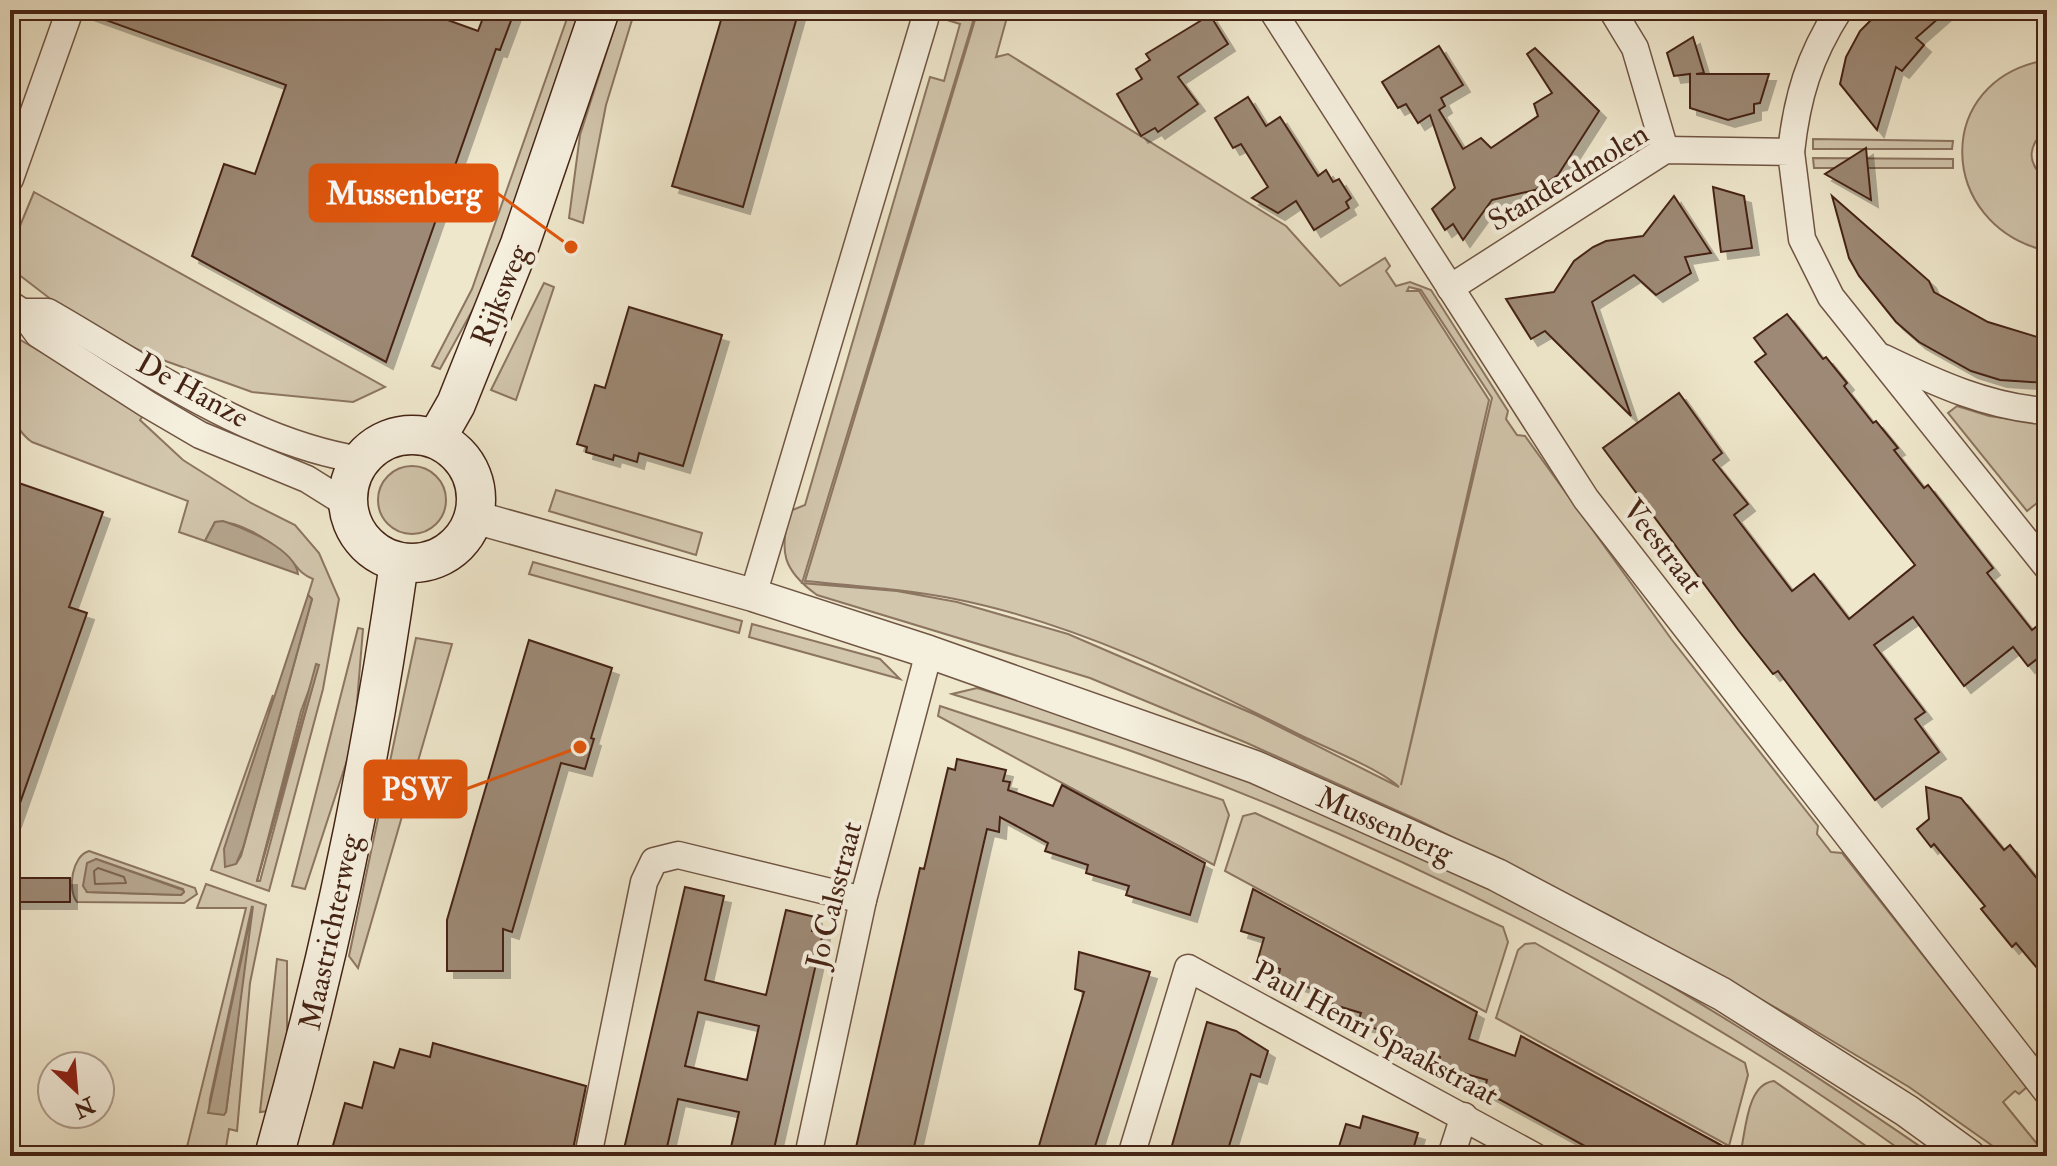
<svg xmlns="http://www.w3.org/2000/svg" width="2057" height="1166" font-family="'IM FELL Double Pica',serif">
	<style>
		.green { fill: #d2c6ad; stroke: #8c7561; stroke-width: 2; fill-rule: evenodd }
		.water { fill: #b5a58e; stroke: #88715e; stroke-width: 2 }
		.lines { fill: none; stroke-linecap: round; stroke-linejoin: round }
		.shore { stroke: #7d6452; stroke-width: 2 }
		.building { fill: #9d8974; stroke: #452415; stroke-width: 2; fill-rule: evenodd; filter: url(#shadow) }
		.minor-casing { stroke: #705543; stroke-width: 29 }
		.tertiary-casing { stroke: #705543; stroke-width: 35 }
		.secondary-casing { stroke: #452415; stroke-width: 41 }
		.minor { stroke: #f5efde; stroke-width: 26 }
		.tertiary { stroke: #f5efde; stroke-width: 32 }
		.secondary { stroke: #f5efde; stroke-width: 38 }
		.labels { text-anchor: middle; stroke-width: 8; stroke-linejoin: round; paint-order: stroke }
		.street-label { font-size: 30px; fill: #452415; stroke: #f5efde }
		.leader { fill: none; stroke: #e0560c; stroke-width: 3 }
		.callout-dot { fill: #e0560c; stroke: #f5efde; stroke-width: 3 }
		.callout { fill: #e0560c; stroke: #e0560c; stroke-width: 3 }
		.callout-label { font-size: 32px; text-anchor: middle; font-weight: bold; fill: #fff }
	</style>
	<defs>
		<filter id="shadow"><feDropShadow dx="7" dy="7" stdDeviation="0" flood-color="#0004"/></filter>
	</defs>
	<rect width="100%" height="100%" fill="#efe7cc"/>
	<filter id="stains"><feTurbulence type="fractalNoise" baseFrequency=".0025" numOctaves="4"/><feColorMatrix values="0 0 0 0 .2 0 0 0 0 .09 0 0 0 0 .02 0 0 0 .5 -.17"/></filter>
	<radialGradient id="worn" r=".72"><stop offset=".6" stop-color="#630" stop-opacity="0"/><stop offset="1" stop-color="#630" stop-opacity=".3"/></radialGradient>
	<g class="green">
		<polygon points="570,10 583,10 521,195 477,302 440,369 432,366 472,289"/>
		<polygon points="620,10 635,10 606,105 583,223 569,218 580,135"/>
		<path d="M933,10L974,18L802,583L897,591L957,602L1068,634L1256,715L1399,787C1380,769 1324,747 1298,734C1189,679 1075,623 955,599C905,589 855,586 805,581L978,10H1009L996,57L1008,54L1286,226L1340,286L1385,258L1390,266L1386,271L1396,286L1410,282L1431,290L1508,411L1506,419L1517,435L1525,436L1672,640L1818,826L1817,834L1831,852L1842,853L2027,1087L2019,1094L2015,1091L2003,1102L2047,1156H2007L1909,1087L1794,1018L1610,916L1422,822L1247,743L1090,678L817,595C782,570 779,551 790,511L805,505L930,77L944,81L960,24L937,17ZM1409,287L1421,290L1492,398L1401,785L1489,400L1419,291H1407Z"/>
		<path d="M2047,60V128C2028,145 2025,163 2047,180V251C1936,225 1932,79 2047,60Z"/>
		<polygon points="1813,139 1953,141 1952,149 1813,149"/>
		<polygon points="1813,158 1953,159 1953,168 1814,168"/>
		<polygon points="34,192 385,387 353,402 252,392 146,354 70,314 18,274 10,250"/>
		<polygon points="544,283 554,287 516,400 491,390"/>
		<polygon points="41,317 290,452 286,462 235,442 36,325"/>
		<path d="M10,334L140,409L145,413L140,420L183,460L251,503L295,525L319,553L339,599L323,689L269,891L211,870L273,695L236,864L241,856L312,599L308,595L313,579C298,573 298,566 286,555C269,540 237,519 215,522L205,541L179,532L188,501L32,442C0,420 10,371 10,334ZM318,666L260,881H257L301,711Z"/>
		<polygon points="1957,406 1989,416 2047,424 2047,495 2027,511 1948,413"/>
		<circle cx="412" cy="500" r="34"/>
		<polygon points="556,490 702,533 696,555 549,511"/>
		<polygon points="533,562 742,621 739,633 529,574"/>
		<polygon points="752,624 880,659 900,679 749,637"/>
		<polygon points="358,628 363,629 354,739 305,889 292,886"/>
		<polygon points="416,638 452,644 358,968 349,956"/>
		<path d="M977,688C1174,747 1367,823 1549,918C1683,988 1809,1070 1934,1156H1909C1677,989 1420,858 1153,759C1087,734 1019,715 952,694Z"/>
		<polygon points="940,706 1223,800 1229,815 1214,865 938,716"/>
		<polygon points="1255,813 1503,927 1508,942 1486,1012 1225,871 1243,816"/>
		<path d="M89,851L195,888L197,894L184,903L77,902C67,889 72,856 89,851ZM96,859L183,889L184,892L181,895L87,892Z"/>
		<path d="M206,884L266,905L250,983L237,1131L229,1129L225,1153H239L237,1155H185L246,908H197ZM252,906L226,1112L209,1113L210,1099Z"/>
		<polygon points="1535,943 1745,1063 1748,1075 1729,1146 1496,1018 1518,950 1525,944"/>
		<polygon points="277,959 287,961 287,1042 268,1111 260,1112"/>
		<path d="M1774,1081L1880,1156L1740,1155C1746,1132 1746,1084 1774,1081Z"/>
	</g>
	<g class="water">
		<path d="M223,521C244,528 295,549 298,574L205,541L215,522Z"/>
		<polygon points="308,595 312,599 243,848 236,864 225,867 224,849"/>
		<polygon points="316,664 319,665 257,881"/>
		<polygon points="96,859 183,890 184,892 181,895 87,892 83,886 87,863"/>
		<polygon points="253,906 226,1112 224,1115 208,1113"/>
	</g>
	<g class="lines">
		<polygon class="shore" points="98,868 124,877 126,883 95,884 94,871"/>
	</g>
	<g class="building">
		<polygon points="87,10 420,10 478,31 486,10 515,10 500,50 496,49 386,362 192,256 224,164 255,174 286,85 86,13"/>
		<polygon points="724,10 799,10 743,207 672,186"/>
		<polygon points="1881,10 1948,10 1916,38 1924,45 1902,71 1896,67 1877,130 1840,84 1846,57 1860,31"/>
		<polygon points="1210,15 1228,44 1178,77 1198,104 1158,132 1155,128 1141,136 1117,94 1142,79 1136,69 1150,60 1146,54"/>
		<polygon points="1693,37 1704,73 1696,74 1769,74 1760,103 1754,104 1754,113 1728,120 1690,108 1690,74 1674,76 1667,53"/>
		<polygon points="1439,46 1463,85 1441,98 1445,106 1439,110 1463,149 1481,138 1491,148 1538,116 1534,104 1552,93 1527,54 1535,48 1599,111 1558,175 1535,190 1492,200 1463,240 1453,224 1445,230 1432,209 1455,188 1430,115 1418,123 1406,104 1398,108 1382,82"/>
		<polygon points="1248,97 1266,126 1280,117 1318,176 1326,170 1333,182 1339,179 1351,198 1346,202 1349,208 1314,230 1296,201 1278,213 1252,198 1268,187 1241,144 1233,148 1215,118"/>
		<polygon points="1866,148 1871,200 1825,174"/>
		<polygon points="1713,187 1744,196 1752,248 1721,252"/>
		<polygon points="1674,196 1711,253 1685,257 1691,273 1656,295 1634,275 1592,302 1631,416 1545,331 1531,339 1506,299 1554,292 1574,261 1593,247 1606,241 1643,236"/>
		<polygon points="1832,196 1929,281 1934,292 1988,322 2047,340 2047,383 2000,380 1971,371 1919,342 1896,322 1859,276 1849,258"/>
		<polygon points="629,307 722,335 683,466 639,453 637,462 614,455 613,460 586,452 587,447 577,444 595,385 605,388"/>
		<polygon points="1787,314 1823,359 1826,357 1847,383 1844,386 1873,423 1876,421 1898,448 1894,450 1924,488 1928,485 1993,568 1987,573 2032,630 2047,618 2047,651 2028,666 2013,647 1964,686 1913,617 1874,645 1925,712 1915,719 1939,752 1875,800 1778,671 1773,674 1739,631 1603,448 1679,393 1722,453 1713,460 1748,504 1734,515 1792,591 1814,574 1849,619 1915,565 1755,362 1766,354 1754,338"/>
		<polygon points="10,480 103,512 69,607 87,613 14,820 10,819"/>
		<polygon points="529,640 612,668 591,738 594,739 585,769 561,763 512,932 503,929 503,971 447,971 447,920"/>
		<polygon points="957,759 1006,770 1003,781 1010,782 1008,790 1053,806 1062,785 1205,863 1190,915 1126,895 1129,886 1086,873 1088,865 1045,851 1048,843 1000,817 999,832 987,829 912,1156 854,1156 920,868 924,869 948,768 955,770"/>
		<polygon points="1926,787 1961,798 2004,850 2010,845 2047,891 2047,980 2016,943 2012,947 1981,909 1985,906 1934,844 1931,847 1917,829 1929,819"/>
		<rect x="10" y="878" width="60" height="24"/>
		<path d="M685,887L724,896L705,980L766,995L786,910L815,917L812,931L823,933L774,1149L770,1148L768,1156H729L739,1112L678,1099L665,1156H635L636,1152L624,1149ZM698,1012L759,1026L747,1080L685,1066Z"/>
		<polygon points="1253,889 1477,1012 1469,1039 1515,1056 1521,1036 1741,1156 1603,1156 1484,1091 1487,1080 1438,1066 1440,1057 1398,1044 1400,1038 1358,1022 1361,1013 1318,1000 1320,991 1278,978 1280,969 1257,962 1264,938 1241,931"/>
		<polygon points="1079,952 1150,972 1092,1156 1036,1156 1084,992 1075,989"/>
		<polygon points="1207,1022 1236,1031 1268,1051 1260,1077 1251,1074 1226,1156 1169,1156"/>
		<polygon points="433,1043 586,1086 572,1154 330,1156 345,1103 362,1108 374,1062 394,1068 400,1049 430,1057"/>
		<polygon points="1363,1116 1418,1133 1411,1156 1358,1156 1338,1150 1346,1124 1360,1128"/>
	</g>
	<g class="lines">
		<defs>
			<g id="minor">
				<polyline points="1272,10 1586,499 2047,1092"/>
				<polyline points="1612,10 1635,48 1665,150"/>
				<path d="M1791,152C1797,97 1809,57 1839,10"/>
				<polyline points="10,179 70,10"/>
				<polyline points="1450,288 1665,150 1791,152 1802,239 1831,297 2047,567"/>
				<polyline points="10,304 22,312 38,334 147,404 200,435 307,479 347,504"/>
				<path d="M22,312H48C146,368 247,442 361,460"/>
				<path d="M1884,358C1936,383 1988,407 2047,411"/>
				<polyline points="753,595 925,19"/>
				<polyline points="588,1156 644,882 654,861 678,855 863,900"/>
				<polyline points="808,1156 863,900 929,652"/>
				<polyline points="1131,1156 1188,968 1534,1156"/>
				<polyline points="1451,1156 1464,1116"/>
			</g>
			<polyline id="tertiary" points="474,517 753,595 929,652 1255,767 1497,875 1722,994 1907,1111 1969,1156"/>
			<g id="secondary">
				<circle cx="412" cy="499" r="64"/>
				<polyline points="436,439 456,404 520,244 600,10"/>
				<path d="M274,1156C329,961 371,763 399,563"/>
			</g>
		</defs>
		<use href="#minor" class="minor-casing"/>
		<use href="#tertiary" class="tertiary-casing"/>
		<use href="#secondary" class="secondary-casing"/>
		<use href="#minor" class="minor"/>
		<use href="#tertiary" class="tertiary"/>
		<use href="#secondary" class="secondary"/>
	</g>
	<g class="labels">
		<g class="street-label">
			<text transform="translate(1568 177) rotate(-31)" y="10">Standerdmolen</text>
			<text transform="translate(500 295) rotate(-68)" y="10">Rijksweg</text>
			<text transform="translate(193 390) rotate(29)" y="10">De Hanze</text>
			<text transform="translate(1663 546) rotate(52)" y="10">Veestraat</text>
			<text transform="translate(1385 825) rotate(24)" y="10">Mussenberg</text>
			<text transform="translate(834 895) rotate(-76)" y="10">Jo Calsstraat</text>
			<text transform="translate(330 932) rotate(-78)" y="10">Maastrichterweg</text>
			<text transform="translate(1376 1033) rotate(28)" y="10">Paul Henri Spaakstraat</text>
		</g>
	</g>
	<path class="leader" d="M571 247L497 193M580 747L466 789"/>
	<g class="callout-dot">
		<circle cx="571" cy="247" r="8"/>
		<circle cx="580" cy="747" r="8"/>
	</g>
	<g class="callout">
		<rect x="310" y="165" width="187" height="56" rx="8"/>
		<rect x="365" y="761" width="101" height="56" rx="8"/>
	</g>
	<g class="callout-label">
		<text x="404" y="204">Mussenberg</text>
		<text x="416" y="800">PSW</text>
	</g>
	<rect width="2057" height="1166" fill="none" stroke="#efe7cc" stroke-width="40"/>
	<rect x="12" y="12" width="2033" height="1142" fill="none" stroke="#452415" stroke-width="4"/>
	<rect x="20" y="20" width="2017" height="1126" fill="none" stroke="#452415" stroke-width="2"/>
	<g transform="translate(76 1090) rotate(154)"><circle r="38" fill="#f5efde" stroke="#af9e8e" stroke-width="2"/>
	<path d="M0-6L14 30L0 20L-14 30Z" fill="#8f2418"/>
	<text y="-12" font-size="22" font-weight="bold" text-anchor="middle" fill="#452415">N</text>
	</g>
	<rect width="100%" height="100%" filter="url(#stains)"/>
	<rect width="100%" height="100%" fill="url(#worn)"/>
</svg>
